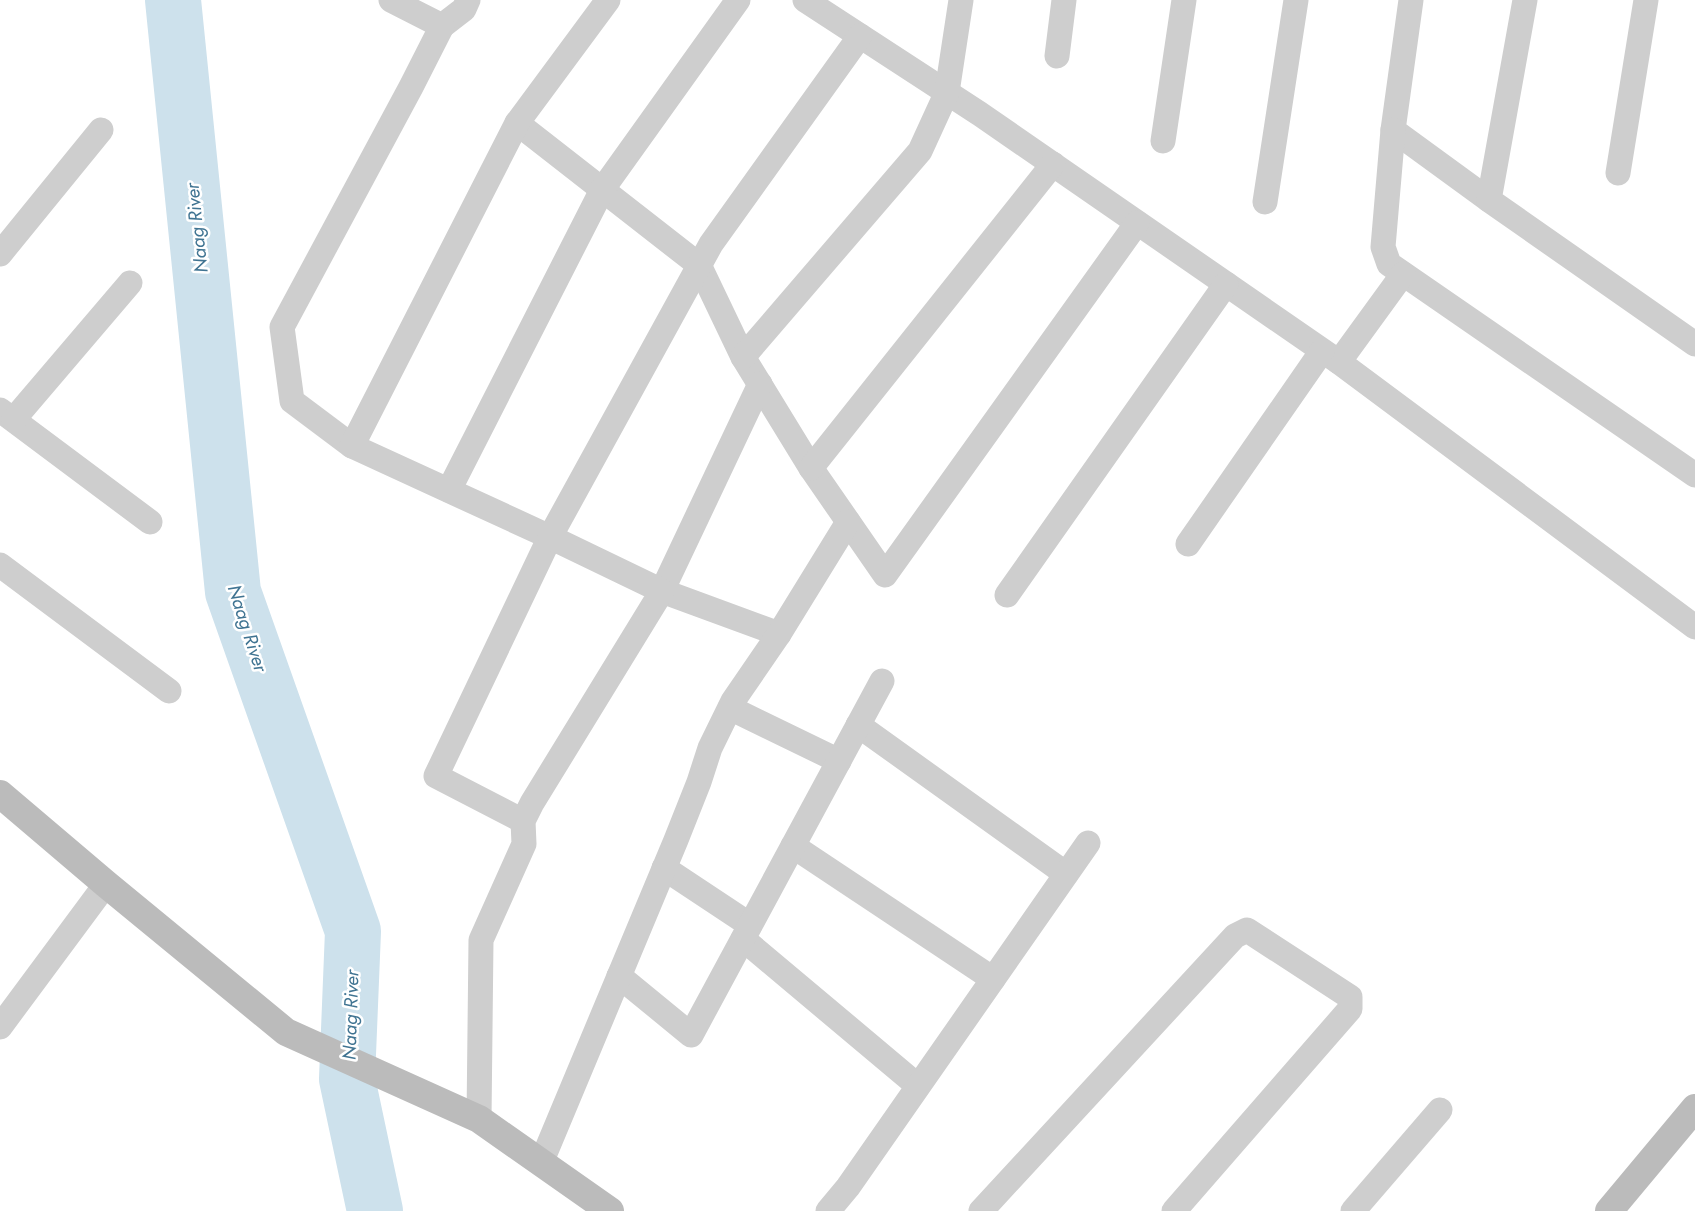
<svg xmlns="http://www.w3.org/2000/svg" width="1695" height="1211" font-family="Jost,sans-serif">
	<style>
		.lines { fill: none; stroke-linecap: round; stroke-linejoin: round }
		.river { stroke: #cde1ec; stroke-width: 56 }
		.street { stroke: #cecece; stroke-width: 25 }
		.secondary { stroke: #bbb; stroke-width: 28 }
		.labels { text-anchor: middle; stroke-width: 5; stroke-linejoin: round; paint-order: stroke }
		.water-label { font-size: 19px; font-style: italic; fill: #407492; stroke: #fff }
	</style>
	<rect width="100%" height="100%" fill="#fff"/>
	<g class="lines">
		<polyline class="river" points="173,0 233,592 353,931 347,1079 375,1211"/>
		<g class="street">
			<polyline points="391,0 442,26 464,9 468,0"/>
			<polyline points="805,0 980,114 1339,362"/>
			<polyline points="1411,0 1393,130 1489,200"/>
			<polyline points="1525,0 1489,200 1695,344"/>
			<polyline points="1057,56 1064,0"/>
			<polyline points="517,123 699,265 743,357 811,468 885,575 1137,223"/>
			<polyline points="1393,130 1383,247 1389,264 1695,475"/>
			<polyline points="1163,141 1184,0"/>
			<polyline points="1618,173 1646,0"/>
			<polyline points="1265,202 1296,0"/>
			<polyline points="0,254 101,130"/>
			<polyline points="1403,274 1339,362 1695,627"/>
			<polyline points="743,357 920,151 947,92 961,0"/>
			<polyline points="760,384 662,591 779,634"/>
			<polyline points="0,410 150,522"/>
			<polyline points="14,419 130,283"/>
			<polyline points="352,446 292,401 282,327 411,87 442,26"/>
			<polyline points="811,468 1053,164"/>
			<polyline points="449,490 602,190 738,0"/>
			<polyline points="1188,544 1322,351"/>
			<polyline points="0,565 169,691"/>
			<polyline points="1007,595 1226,284"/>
			<polyline points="730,708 839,761"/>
			<polyline points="858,725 1066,874"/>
			<polyline points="523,821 436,776 550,537 352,446 517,123 608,0"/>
			<polyline points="793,846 993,979"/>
			<polyline points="664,868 750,925"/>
			<polyline points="743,939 918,1086"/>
			<polyline points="619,976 691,1035 882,681"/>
			<polyline points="0,1027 106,884"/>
			<polyline points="479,1119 481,940 524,844 523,821 532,803 662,591 550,537 711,244 860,36"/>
			<polyline points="541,1163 676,840 699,782 710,748 733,701 779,634 848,522"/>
			<polyline points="828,1211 848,1187 1088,843"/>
			<polyline points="981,1211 1235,936 1247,930 1350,997 1350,1009 1174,1211"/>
			<polyline points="1353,1211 1440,1110"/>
		</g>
		<g class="secondary">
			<polyline points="0,794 106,884 286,1032 479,1119 610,1211"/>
			<polyline points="1609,1211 1695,1108"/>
		</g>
	</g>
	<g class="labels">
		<g class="water-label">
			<text transform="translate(196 228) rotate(-96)" y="7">Naag River</text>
			<text transform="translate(248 628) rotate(72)" y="7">Naag River</text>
			<text transform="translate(350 1015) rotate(-88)" y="7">Naag River</text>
		</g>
	</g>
</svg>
